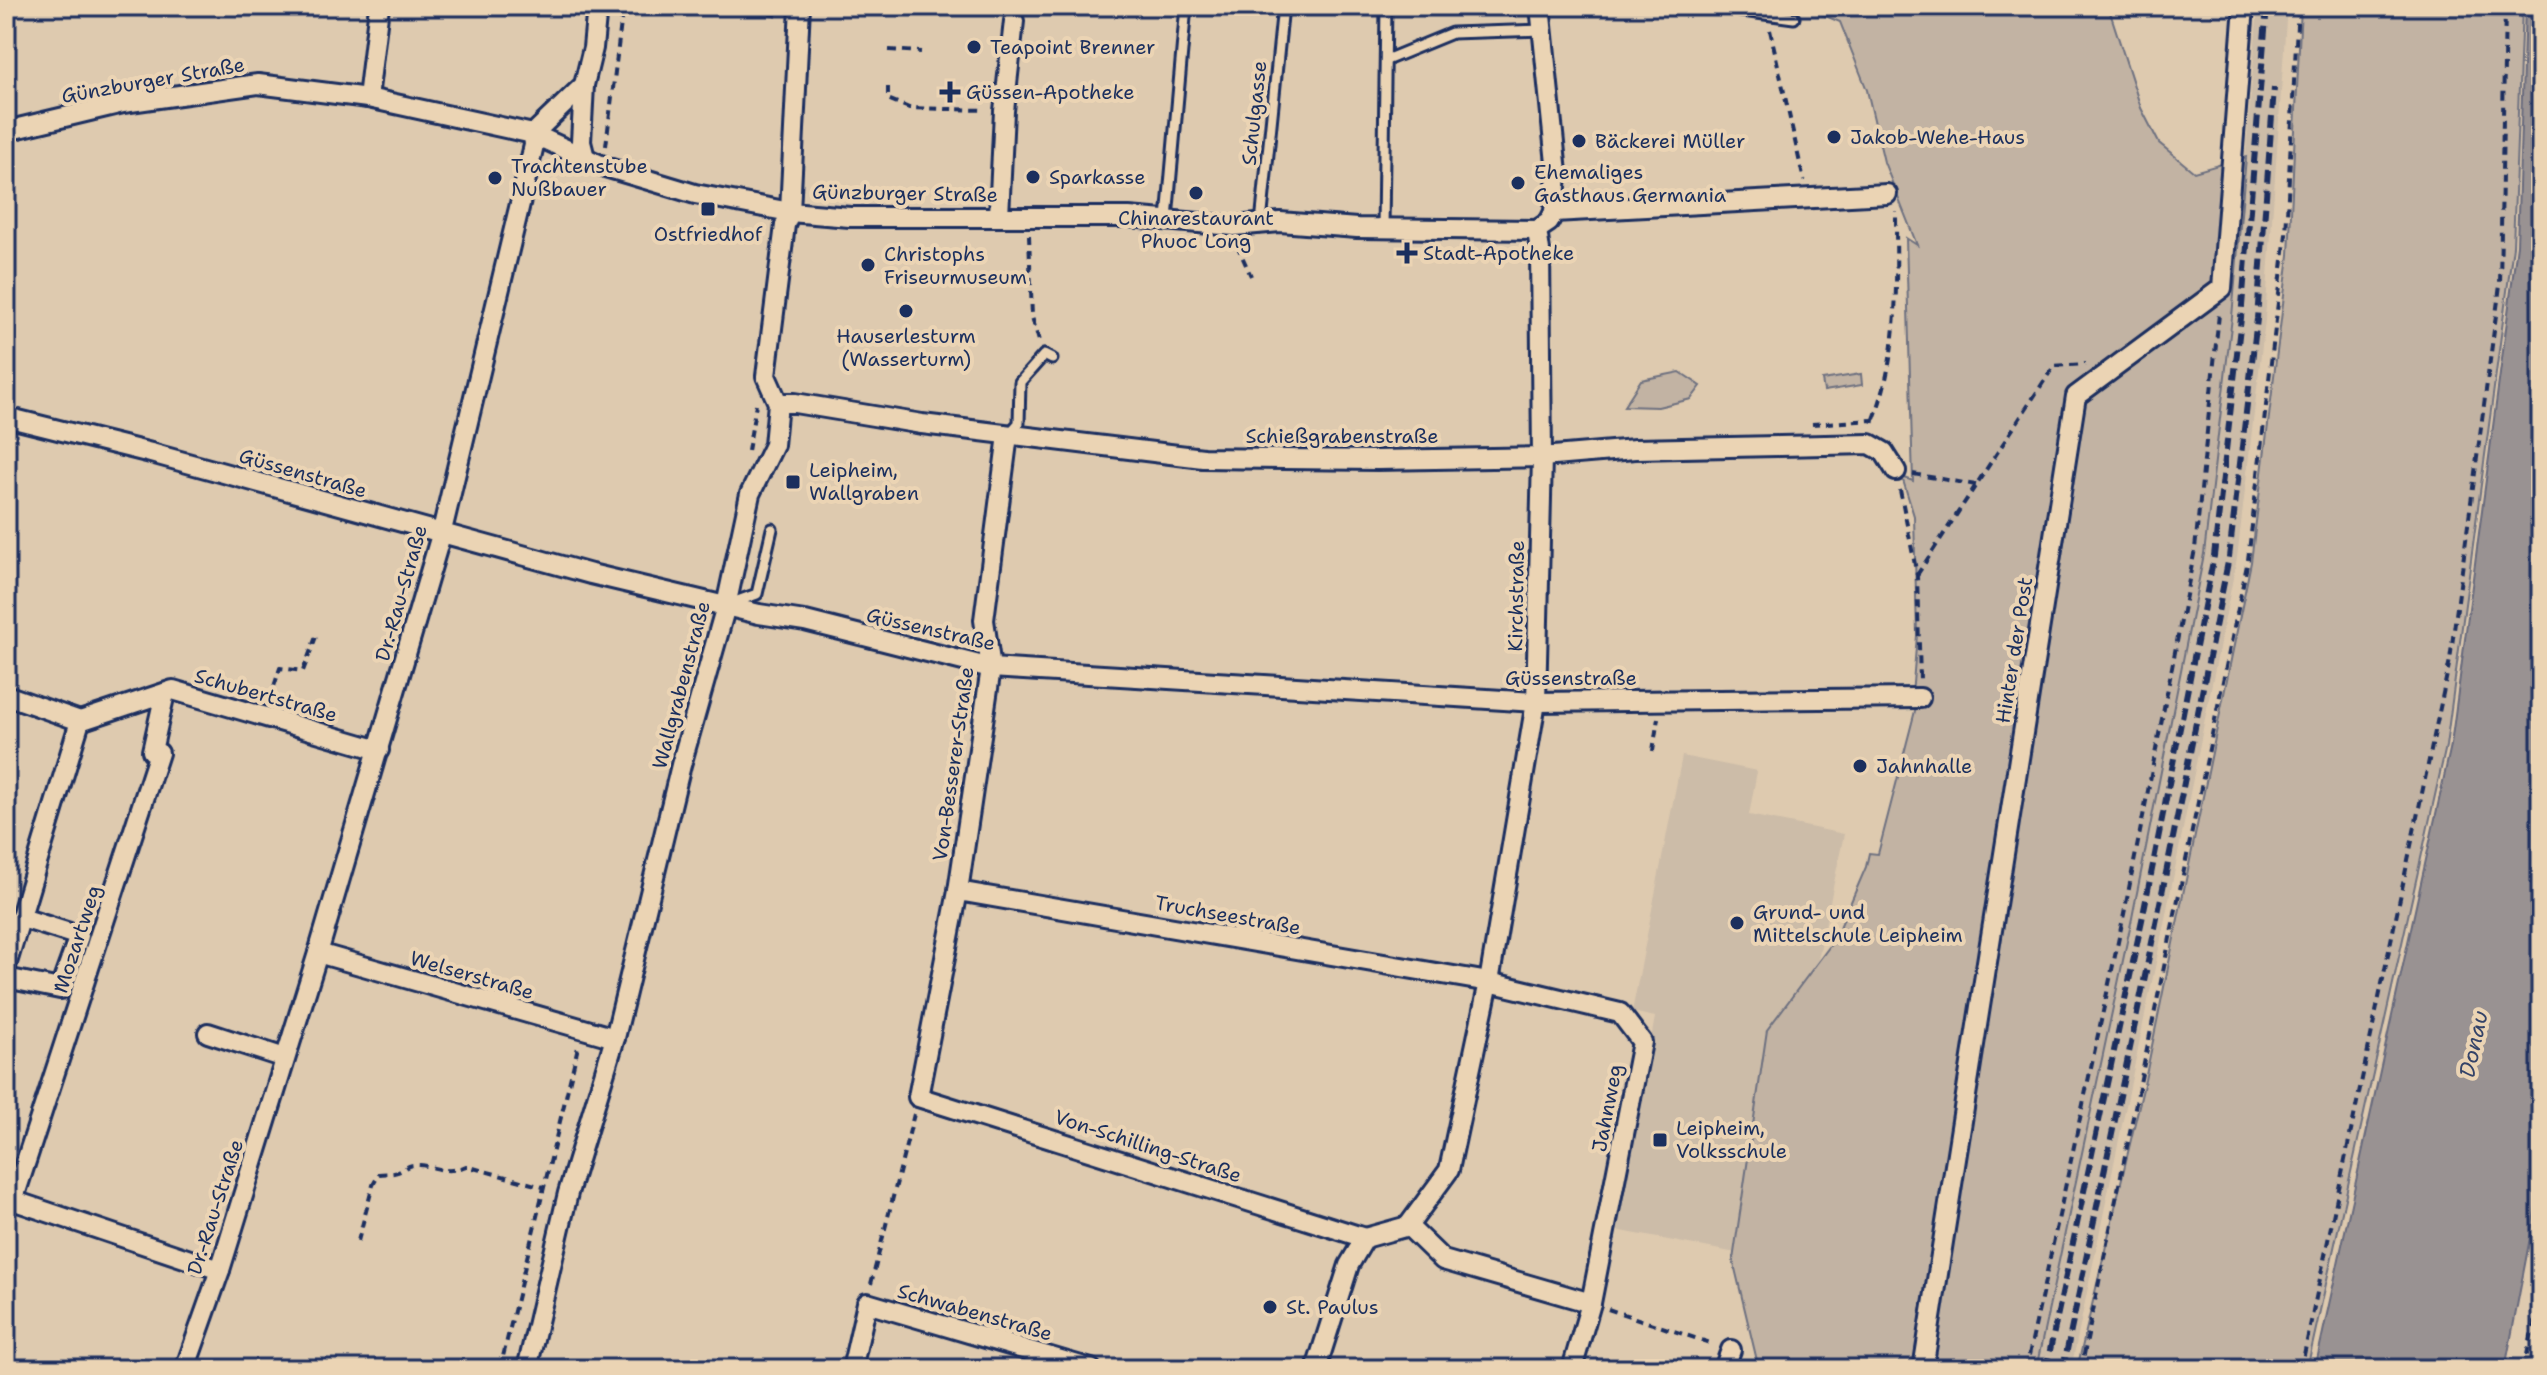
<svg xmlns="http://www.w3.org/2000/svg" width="2547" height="1375" font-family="'Shantell Sans',sans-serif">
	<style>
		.built { fill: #ccbca8 }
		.green { fill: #c2b3a3; stroke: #6e7180; stroke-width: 2 }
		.water { fill: #999292; stroke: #676a7d; stroke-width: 2 }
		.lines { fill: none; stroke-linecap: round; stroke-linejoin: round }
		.service-casing { stroke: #1b2f5e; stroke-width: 15 }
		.minor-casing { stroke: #1b2f5e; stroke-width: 24 }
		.path { stroke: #1b2f5e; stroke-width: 4; stroke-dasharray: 8 6; stroke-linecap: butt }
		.service { stroke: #ebd4b4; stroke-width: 9 }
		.minor { stroke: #ebd4b4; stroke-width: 18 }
		.rail { stroke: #1b2f5e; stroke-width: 6; stroke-dasharray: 12 6; stroke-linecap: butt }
		.poi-dot { fill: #1b2f5e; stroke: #ebd4b4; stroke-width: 3 }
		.labels { text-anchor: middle; stroke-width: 8; stroke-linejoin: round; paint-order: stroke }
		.poi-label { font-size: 20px; fill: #1b2f5e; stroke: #ebd4b4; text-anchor: start }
		.street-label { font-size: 20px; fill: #1b2f5e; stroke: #ebd4b4 }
		.water-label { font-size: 22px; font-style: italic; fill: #344368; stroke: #ebd4b4 }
	</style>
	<rect width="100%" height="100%" fill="#decaaf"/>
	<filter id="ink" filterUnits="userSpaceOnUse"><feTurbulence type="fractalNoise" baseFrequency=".0125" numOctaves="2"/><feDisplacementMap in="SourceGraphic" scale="16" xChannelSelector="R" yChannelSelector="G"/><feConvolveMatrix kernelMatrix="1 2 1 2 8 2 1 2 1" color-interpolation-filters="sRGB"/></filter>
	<g filter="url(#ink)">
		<g class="built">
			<polygon points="2258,6 2287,6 2265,320 2237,558 2163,929 2071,1369 2036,1369 2132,918 2204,554 2232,317"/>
			<polygon points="1682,756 1757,771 1749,815 1844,834 1757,1257 1616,1230 1655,1017 1632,1012"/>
		</g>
		<g class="green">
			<polygon points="1809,6 2108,6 2141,108 2159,143 2194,172 2246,157 2232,317 2204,554 2132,918 2036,1369 1759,1369 1733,1260 1767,1030 1835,939 1866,867 1869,853 1878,854 1916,707 1911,707 1917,635 1914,516 1902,477 1913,481 1906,238 1917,245 1884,162 1867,90 1840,22 1811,10"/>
			<polygon points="2301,6 2522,6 2513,246 2446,746 2307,1369 2077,1369 2145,1080 2251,562 2289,255"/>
			<polygon points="1680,372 1701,386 1691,399 1658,407 1624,406 1641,380"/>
			<polygon points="1861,374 1862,385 1824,391 1822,380"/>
		</g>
		<polygon class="water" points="2525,6 2541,6 2541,1180 2505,1369 2315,1369 2451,745 2517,245"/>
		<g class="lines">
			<defs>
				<g id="service">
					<polyline points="1705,6 1794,18"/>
					<polyline points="1386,60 1452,33 1542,30"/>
					<polyline points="1167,219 1186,6"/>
					<polyline points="1261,223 1283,6"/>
					<polyline points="1383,229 1386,6"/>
					<polyline points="1010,433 1019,423 1020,382 1044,355 1052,359"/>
					<polyline points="732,603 757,594 772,529"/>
				</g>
				<g id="minor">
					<polyline points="584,85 581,142 585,158"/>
					<polyline points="368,98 379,6"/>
					<polyline points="6,131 123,103 258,84 368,98 533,134 605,167 695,194 790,212 850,217 1129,217 1234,226 1280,222 1357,228 1537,230 1549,222 1554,212 1557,173 1540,6"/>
					<polyline points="533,134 584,85 593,48 597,6"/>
					<polyline points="1554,212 1887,194"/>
					<polyline points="999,216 1004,111 1014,21"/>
					<polyline points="778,403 795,403 922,424 1203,458 1377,460 1542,457 1635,449 1870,444 1884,452 1896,471"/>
					<polyline points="6,417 151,453 591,574 759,614 805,621 991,668 1536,702 1920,698"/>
					<polyline points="1008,435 984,620 991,668 958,891 918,1097 1365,1238"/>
					<polyline points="6,695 80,721 173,690 379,750"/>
					<polyline points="958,891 1489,982 1620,1013 1642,1042 1591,1303 1572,1369"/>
					<polyline points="318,953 615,1038"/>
					<polyline points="6,966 80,721"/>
					<polyline points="6,978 60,989 79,936 22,918"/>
					<polyline points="208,1033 285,1058"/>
					<polyline points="6,1198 220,1270"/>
					<polyline points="13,1201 159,753 152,751 165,693"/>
					<polyline points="1408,1226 1443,1260 1591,1303"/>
					<polyline points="1365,1238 1408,1226 1449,1170 1489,982 1536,702 1542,457 1540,251 1537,230"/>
					<polyline points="185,1369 220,1270 318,953 441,535 534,145 533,134"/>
					<polyline points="527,1369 568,1193 615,1038 681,765 726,606 750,494 774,445 778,403 766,376 785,225 790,212 800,6"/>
					<polyline points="852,1369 867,1303 1091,1369"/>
					<polyline points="1316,1369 1349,1265 1365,1238"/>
					<polyline points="1724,1369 1731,1350"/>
					<polyline points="1923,1369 2076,396 2222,288 2244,6"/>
				</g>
			</defs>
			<use href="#service" class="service-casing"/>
			<use href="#minor" class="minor-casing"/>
			<g class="path">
				<polyline points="728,6 780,16"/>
				<polyline points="1514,17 1516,6"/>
				<polyline points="1770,30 1804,181"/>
				<polyline points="889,50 921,52"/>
				<polyline points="888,87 888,99 909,108 986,110"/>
				<polyline points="606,146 623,6"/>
				<polyline points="1029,235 1032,317 1039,341"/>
				<polyline points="1237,245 1251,276"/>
				<path d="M1874,419C1900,350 1896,283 1896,211"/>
				<polyline points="1812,424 1873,420 1872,426"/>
				<polyline points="748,451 756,404"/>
				<polyline points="1913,474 1976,485"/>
				<polyline points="1900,490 1917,575 1920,680"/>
				<polyline points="1917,575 2054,366 2085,364"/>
				<polyline points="270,699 280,668 303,671 317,634"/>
				<polyline points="1653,751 1658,718"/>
				<path d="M358,1241L373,1185L379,1174C385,1173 393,1174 398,1172C405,1169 408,1164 416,1165C436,1165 444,1176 466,1166L543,1187"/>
				<polyline points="871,1284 914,1114"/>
				<polyline points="1608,1309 1713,1344"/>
				<polyline points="500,1369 578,1047"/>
				<polyline points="2026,1369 2124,914 2195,549 2219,314"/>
				<polyline points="2081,1369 2248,560 2286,234 2298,6"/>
				<polyline points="2301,1369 2450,660 2500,285 2505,6"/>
				<polyline points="2524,1369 2541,1289"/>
			</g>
			<use href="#service" class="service"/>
			<use href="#minor" class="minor"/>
			<g class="rail">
				<polyline points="2046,1369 2142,920 2214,556 2241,318 2267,6"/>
				<polyline points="2063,1369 2155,928 2229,557 2257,319 2274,88"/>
			</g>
		</g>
	</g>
	<g class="poi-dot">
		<circle cx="974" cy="47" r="8"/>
		<path d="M946 80h8v8h8v8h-8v8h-8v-8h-8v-8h8z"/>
		<circle cx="1834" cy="137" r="8"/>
		<circle cx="1579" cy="141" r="8"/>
		<circle cx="1033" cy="177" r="8"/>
		<circle cx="495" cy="178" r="8"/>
		<circle cx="1518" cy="183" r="8"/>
		<circle cx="1196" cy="193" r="8"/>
		<rect x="700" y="201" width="16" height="16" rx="4"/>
		<path d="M1403 241h8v8h8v8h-8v8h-8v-8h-8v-8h8z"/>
		<circle cx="868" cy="265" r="8"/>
		<circle cx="906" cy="311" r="8"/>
		<rect x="785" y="474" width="16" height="16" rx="4"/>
		<circle cx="1860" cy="766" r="8"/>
		<circle cx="1737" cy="923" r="8"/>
		<rect x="1652" y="1132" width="16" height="16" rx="4"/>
		<circle cx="1270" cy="1307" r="8"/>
	</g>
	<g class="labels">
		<g class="poi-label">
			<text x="990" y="54">Teapoint Brenner</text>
			<text x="966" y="99">Güssen-Apotheke</text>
			<text x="1850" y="144">Jakob-Wehe-Haus</text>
			<text x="1595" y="148">Bäckerei Müller</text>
			<text x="511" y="173">Trachtenstube<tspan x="511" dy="23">Nußbauer</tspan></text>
			<text x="1534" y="179">Ehemaliges<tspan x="1534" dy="23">Gasthaus Germania</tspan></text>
			<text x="1049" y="184">Sparkasse</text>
			<text x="1196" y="225" text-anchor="middle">Chinarestaurant<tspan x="1196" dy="23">Phuoc Long</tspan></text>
			<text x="708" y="241" text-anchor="middle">Ostfriedhof</text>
			<text x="1423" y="260">Stadt-Apotheke</text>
			<text x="884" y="261">Christophs<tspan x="884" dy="23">Friseurmuseum</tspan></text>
			<text x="906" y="343" text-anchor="middle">Hauserlesturm<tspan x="906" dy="23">(Wasserturm)</tspan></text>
			<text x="809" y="477">Leipheim,<tspan x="809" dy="23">Wallgraben</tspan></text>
			<text x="1876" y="773">Jahnhalle</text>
			<text x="1753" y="919">Grund- und<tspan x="1753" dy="23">Mittelschule Leipheim</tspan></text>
			<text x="1676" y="1135">Leipheim,<tspan x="1676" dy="23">Volksschule</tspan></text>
			<text x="1286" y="1314">St. Paulus</text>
		</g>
		<g class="street-label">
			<text transform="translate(153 80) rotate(-10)" y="7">Günzburger Straße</text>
			<text transform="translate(1254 113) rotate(-84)" y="7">Schulgasse</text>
			<text transform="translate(905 193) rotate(1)" y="7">Günzburger Straße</text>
			<text x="1342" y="443">Schießgrabenstraße</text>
			<text transform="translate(303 473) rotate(16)" y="7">Güssenstraße</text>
			<text transform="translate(401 593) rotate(-74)" y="7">Dr.-Rau-Straße</text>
			<text transform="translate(1516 596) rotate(-89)" y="7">Kirchstraße</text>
			<text transform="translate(931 629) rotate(13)" y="7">Güssenstraße</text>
			<text transform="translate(2014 650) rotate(-81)" y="7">Hinter der Post</text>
			<text x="1571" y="685">Güssenstraße</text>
			<text transform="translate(681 685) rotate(-75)" y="7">Wallgrabenstraße</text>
			<text transform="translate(266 695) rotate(16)" y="7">Schubertstraße</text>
			<text transform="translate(953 764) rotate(-82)" y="7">Von-Besserer-Straße</text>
			<text transform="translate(1228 915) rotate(10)" y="7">Truchseestraße</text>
			<text transform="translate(77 939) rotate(-72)" y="7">Mozartweg</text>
			<text transform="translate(472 975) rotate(16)" y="7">Welserstraße</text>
			<text transform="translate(1607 1108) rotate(-79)" y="7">Jahnweg</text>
			<text transform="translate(1148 1146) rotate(18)" y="7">Von-Schilling-Straße</text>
			<text transform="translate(215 1207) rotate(-72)" y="7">Dr.-Rau-Straße</text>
			<text transform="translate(975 1312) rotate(16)" y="7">Schwabenstraße</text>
		</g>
		<g class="water-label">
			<text transform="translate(2473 1044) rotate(-78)" y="8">Donau</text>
		</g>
	</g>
	<rect width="2547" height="1375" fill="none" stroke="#ebd4b4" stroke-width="32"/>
	<rect x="16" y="16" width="2515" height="1343" fill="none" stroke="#1b2f5e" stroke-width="3" filter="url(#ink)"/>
</svg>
